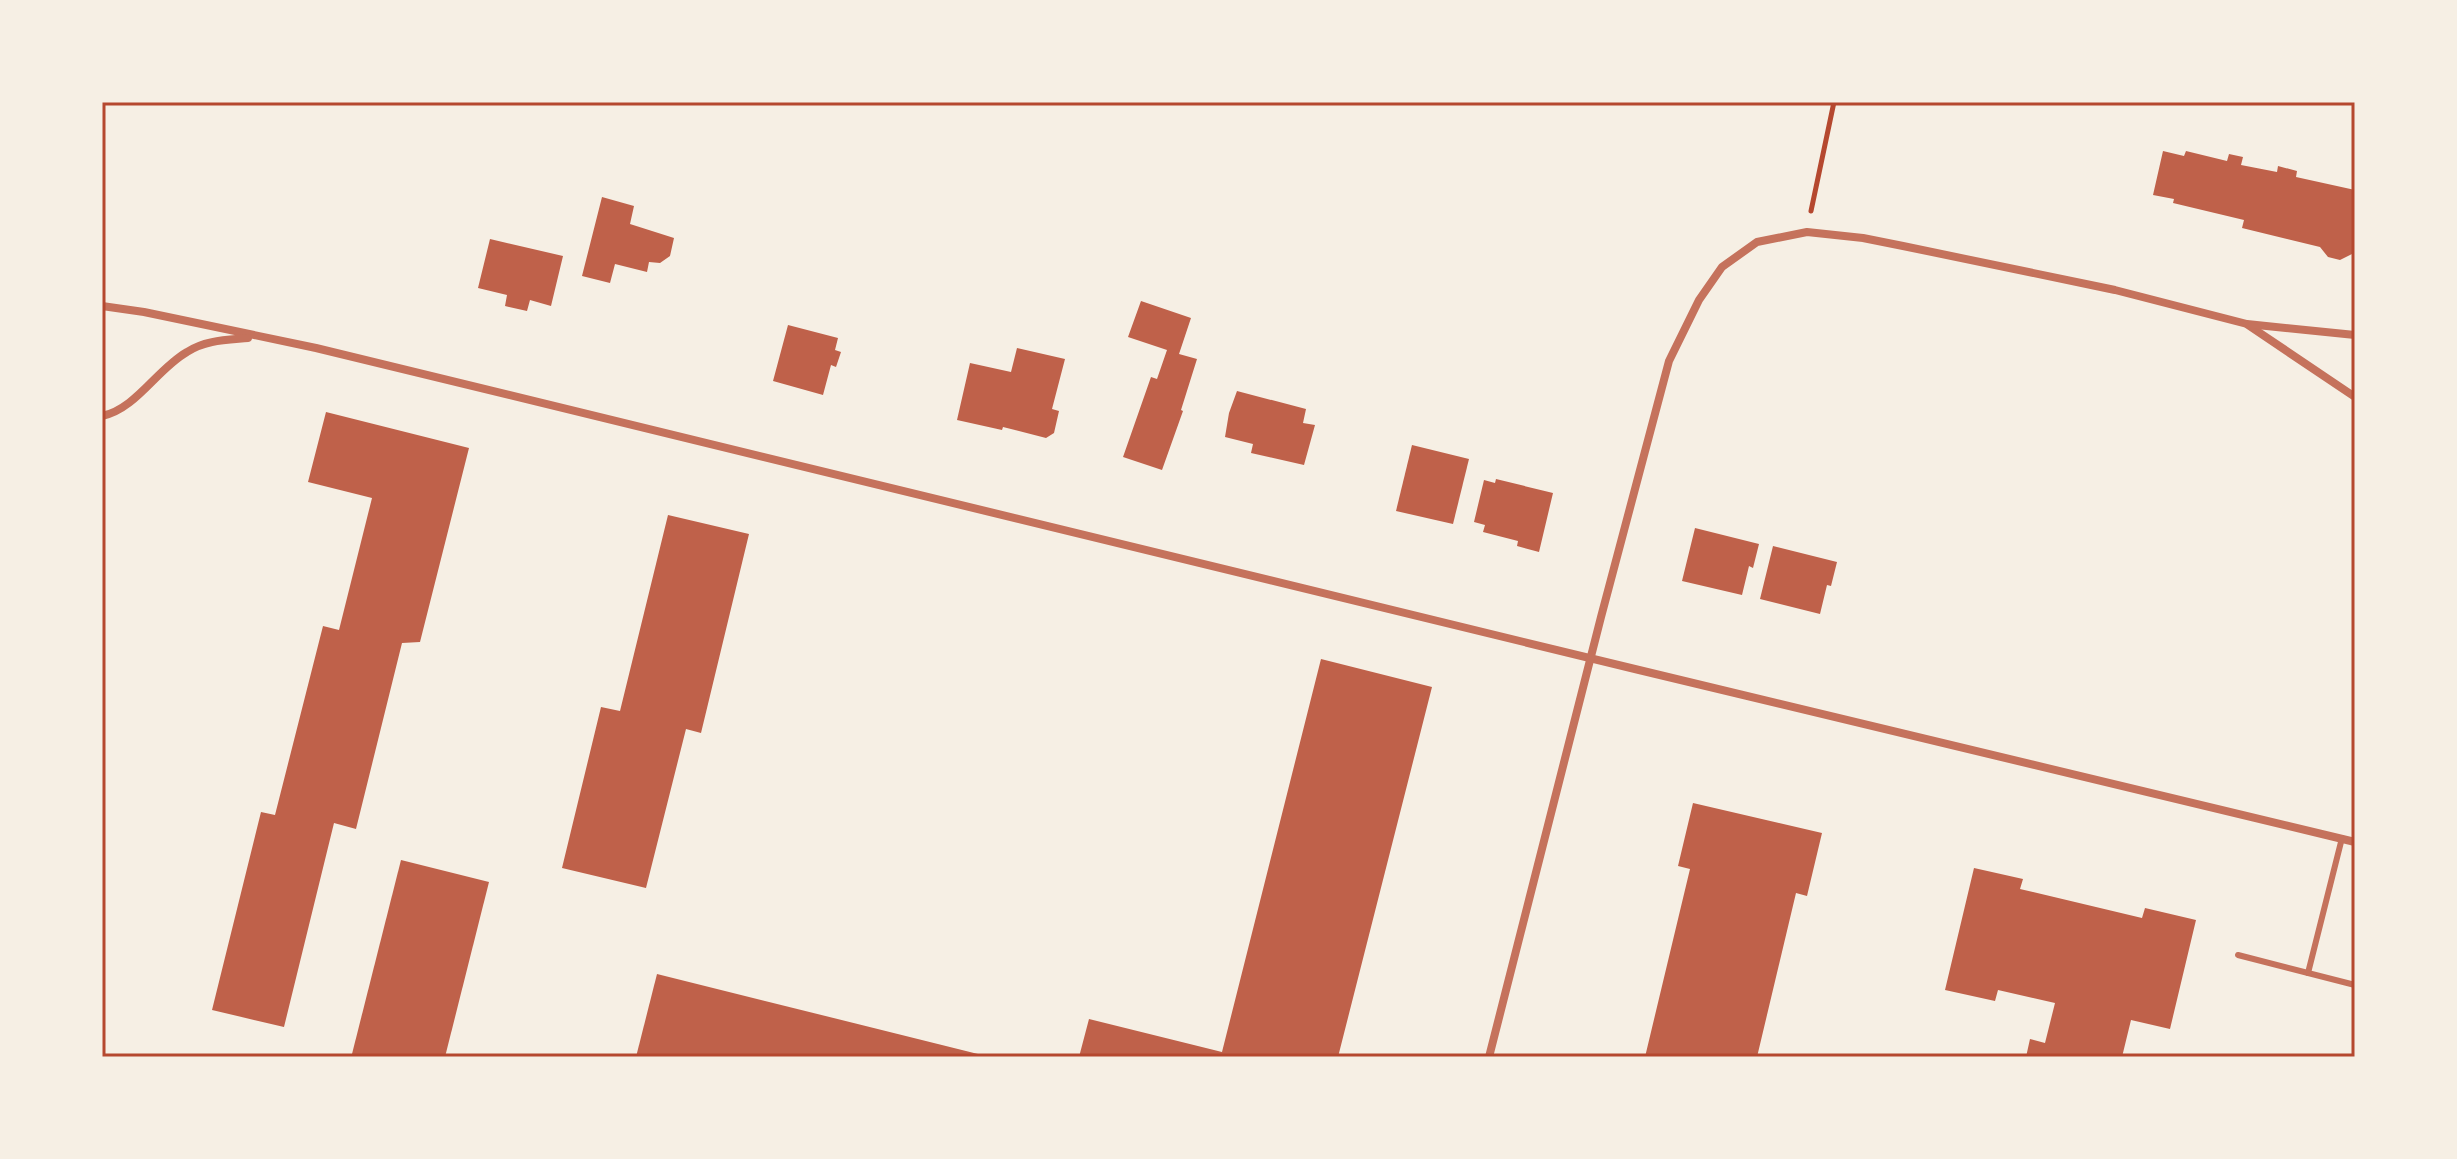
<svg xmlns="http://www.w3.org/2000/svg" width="2457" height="1159" font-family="Inter,sans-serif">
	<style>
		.building { fill: #bf614a }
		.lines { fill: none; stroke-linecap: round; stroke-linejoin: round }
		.path { stroke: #b5482f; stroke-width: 5 }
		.service { stroke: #c5725c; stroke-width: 6 }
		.minor { stroke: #c5725c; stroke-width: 8 }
		.neatline { fill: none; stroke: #b5482f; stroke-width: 3 }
	</style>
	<rect width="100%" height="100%" fill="#f6efe4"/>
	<g class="building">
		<polygon points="2163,151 2184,156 2186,151 2227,161 2229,154 2243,157 2241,165 2277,172 2278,166 2297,171 2296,177 2355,190 2355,239 2352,254 2340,260 2328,257 2320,247 2242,228 2244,220 2173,203 2174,199 2153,195"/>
		<polygon points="602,197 634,206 630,224 674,238 670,256 660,263 649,262 647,272 615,264 610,283 582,276"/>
		<polygon points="490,239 563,256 551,306 530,300 527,311 505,306 507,295 478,288"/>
		<polygon points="1141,301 1191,318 1179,354 1197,359 1181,410 1183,411 1162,470 1123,457 1151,377 1157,379 1167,350 1128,337"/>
		<polygon points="788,325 838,338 835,350 841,352 836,367 831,365 823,395 773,381"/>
		<polygon points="1017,348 1065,359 1052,409 1059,411 1054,433 1046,438 1003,427 1002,430 957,420 970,363 1011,372"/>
		<polygon points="1237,391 1306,409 1303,423 1315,425 1304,465 1251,453 1253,444 1225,437 1229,413"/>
		<polygon points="326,412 469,448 420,642 402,643 356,829 334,823 284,1027 212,1010 261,812 275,815 323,626 339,630 372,498 308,482"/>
		<polygon points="1412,445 1469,459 1453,524 1396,511"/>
		<polygon points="1496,479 1553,493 1539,552 1517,546 1518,541 1483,532 1485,525 1474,522 1484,480 1495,483"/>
		<polygon points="668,515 749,534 701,733 686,729 646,888 562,868 601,707 620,711"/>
		<polygon points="1695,528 1759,544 1753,568 1749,566 1742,595 1682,581"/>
		<polygon points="1773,546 1837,562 1831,586 1827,585 1820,614 1760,599"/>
		<polygon points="1321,659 1432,687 1338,1057 1079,1057 1089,1019 1222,1052"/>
		<polygon points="1693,803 1822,833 1807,896 1796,893 1757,1057 1645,1057 1690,869 1678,866"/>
		<polygon points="401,860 489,882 445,1057 364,1057 352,1054"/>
		<polygon points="1974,868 2023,879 2020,889 2142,918 2145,908 2196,920 2170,1029 2131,1020 2122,1057 2026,1057 2030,1039 2045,1043 2055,1003 1998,990 1995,1001 1945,990"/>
		<polygon points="657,974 986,1056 986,1057 636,1057"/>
	</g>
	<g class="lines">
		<polyline class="path" points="1811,211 1834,102"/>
		<g class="service">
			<polyline points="2238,955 2355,985"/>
			<polyline points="2308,973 2342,838"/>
		</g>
		<g class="minor">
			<polyline points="102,306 144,312 316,348 1639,670 2355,842"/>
			<polyline points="2248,325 2355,397"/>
			<path d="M102,416C136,409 157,369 187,352C205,340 227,340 248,338"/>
			<polyline points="1489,1057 1601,617 1669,361 1699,300 1722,267 1757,242 1807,232 1863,238 1903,246 2115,290 2247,324 2355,335"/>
		</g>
	</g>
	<rect width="2457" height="1159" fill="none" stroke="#f6efe4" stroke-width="208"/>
	<rect x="104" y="104" width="2249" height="951" class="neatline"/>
</svg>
